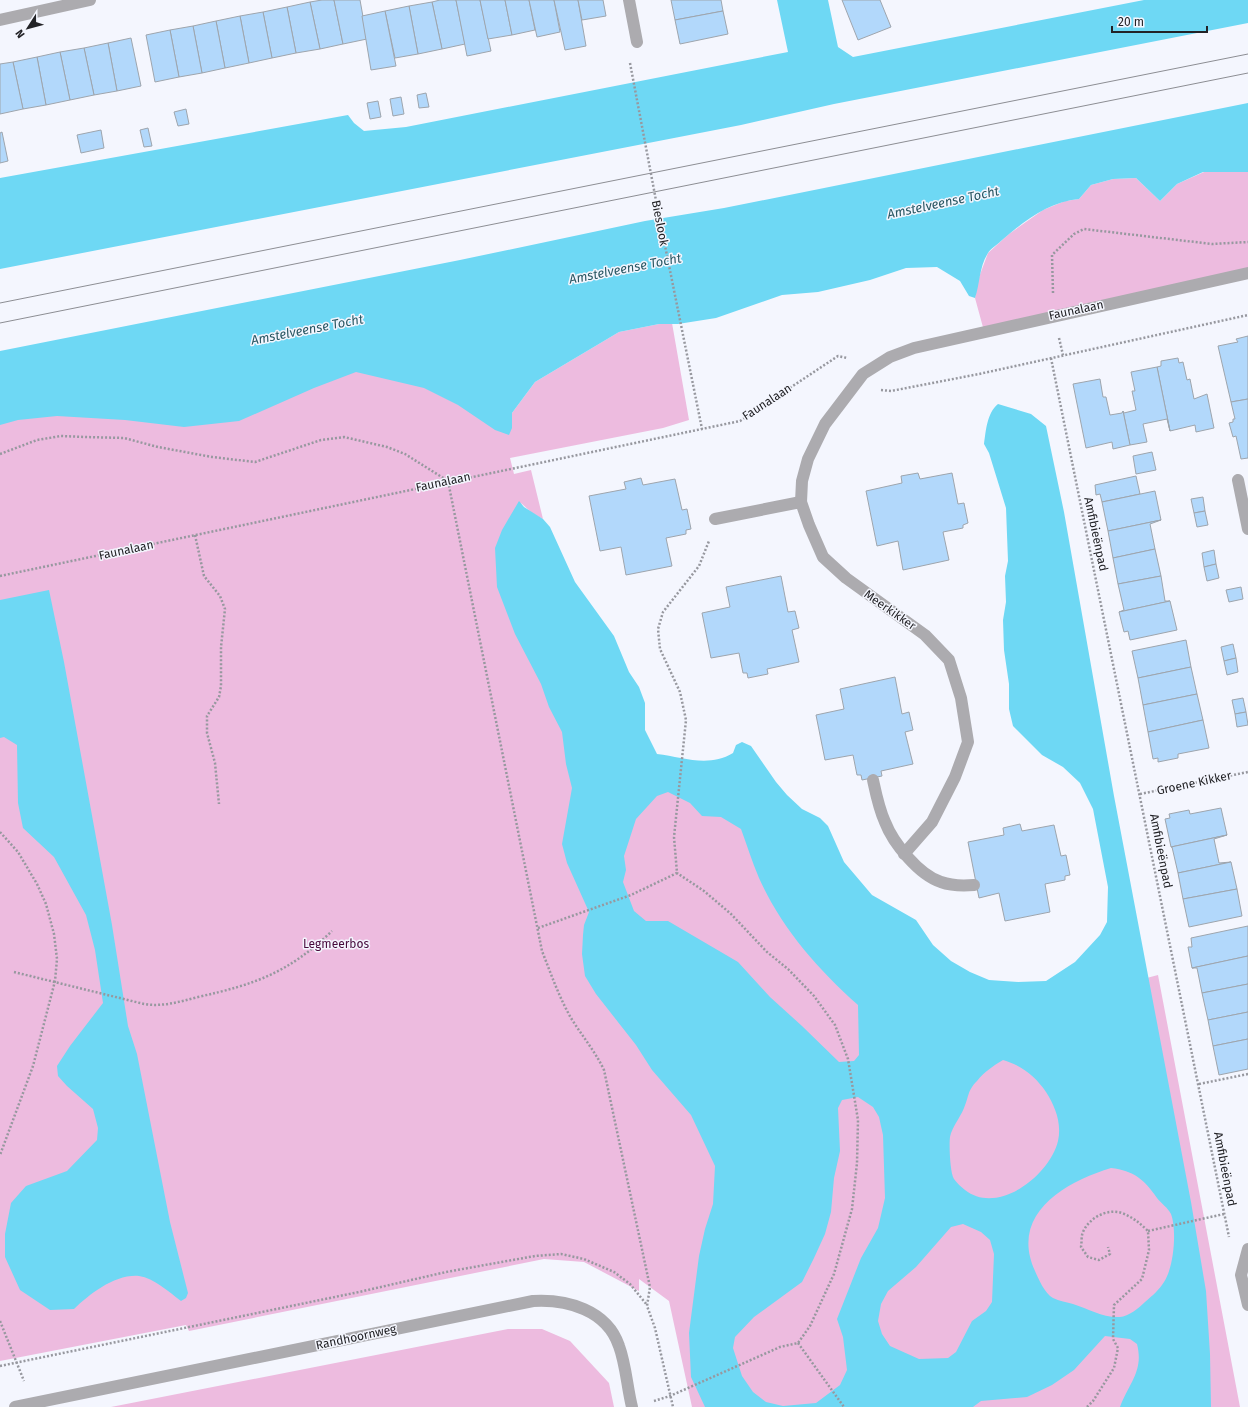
<svg xmlns="http://www.w3.org/2000/svg" width="1248" height="1407" font-family="'Fira Sans',sans-serif">
	<style>
		.green { fill: #edbbdf }
		.water { fill: #6ed8f4; fill-rule: evenodd }
		.building { fill: #b2d8fb; stroke: #9ea5ad }
		.lines { fill: none; stroke-linecap: round; stroke-linejoin: round }
		.path { stroke: #97989f; stroke-width: 2.5; stroke-dasharray: 2 2; stroke-linecap: butt }
		.minor { stroke: #acabaf; stroke-width: 12 }
		.tram { stroke: #8d8e94; stroke-width: 1 }
		.labels { text-anchor: middle; stroke-width: 3; stroke-linejoin: round; paint-order: stroke }
		.street-label { font-size: 12px; fill: #222226; stroke: #f4f6fe }
		.park-label { font-size: 12px; fill: #470a3c; stroke: #f4f6fe }
		.water-label { font-size: 13px; font-style: italic; fill: #295763; stroke: #f4f6fe }
	</style>
	<rect width="100%" height="100%" fill="#f4f6fe"/>
	<g class="green">
		<polygon points="1241,171 1248,172 1248,274 984,331 975,298 978,280 988,253 1009,234 1043,210 1065,201 1079,199 1091,185 1113,179 1136,178 1160,201 1177,184 1204,172"/>
		<polygon points="469,277 512,428 512,413 535,382 619,332 659,324 672,323 689,420 663,428 510,458 514,474 531,470 543,519 532,513 521,503 602,740 812,837 927,980 1018,1012 1158,975 1240,1407 692,1407 669,1301 639,1279 639,1291 584,1262 544,1259 189,1331 186,1325 0,1361 0,375"/>
		<polygon points="508,1329 542,1329 570,1341 609,1383 614,1407 111,1407"/>
	</g>
	<g class="water">
		<polygon points="777,0 828,0 838,47 853,57 1144,0 1248,0 1248,23 834,104 741,125 0,269 0,178 348,115 354,123 364,131 406,127 788,52"/>
		<path d="M1248,103V172H1203L1177,184L1160,201L1136,178L1113,179L1091,185L1079,199C1048,202 1024,221 1001,241C997,245 990,249 988,253C979,267 980,284 975,298L969,296L960,281L937,267L906,268L870,280L818,292L782,295L716,318L678,324H659L619,332L535,382L512,413V428L509,435L495,430L458,405L424,388L356,372L314,388L239,421L184,427L125,420L57,416L18,420L0,425V351L460,260L645,221L724,208Z"/>
		<path d="M998,404L1031,414L1046,426L1064,512L1114,796L1191,1202L1206,1291L1210,1354L1211,1407H1120C1129,1383 1144,1371 1137,1344L1130,1339L1105,1336L1074,1370L1052,1385L1027,1397L981,1401L973,1407H705L691,1377L689,1333L699,1256L705,1229L713,1204L715,1166L691,1115L652,1070L636,1045L596,994L585,976L582,954L583,935L584,925L589,912L567,863L562,844L572,788L566,764L562,732L549,707L541,684L515,634L497,587L495,548L502,530L519,501L524,507L543,519L550,527L575,582L614,636L629,672L639,687L645,703V730L657,754C683,757 708,768 733,753L736,745L742,742L751,746L776,782L787,795L802,809L820,818L828,826L844,862L872,895L916,920L933,945L951,961L970,972L989,980L1018,982L1046,981L1075,962L1100,935L1107,922L1108,887L1093,809L1080,783L1063,767L1042,755L1013,726L1009,709V684L1004,650L1003,620L1006,602L1005,576L1008,561L1006,508L989,453L984,444C986,430 987,413 998,404ZM668,792L690,803L702,816L721,817L741,829C747,845 752,862 759,878C782,929 817,968 858,1005L859,1055L854,1061L839,1062L802,1026L770,997L738,962L668,921H646L634,911L623,882L626,870L624,856L636,819L657,796ZM1003,1060C1021,1065 1036,1077 1046,1092C1055,1106 1062,1123 1058,1141C1050,1175 998,1216 965,1190C961,1187 957,1183 954,1179C950,1173 949,1145 950,1137C952,1127 960,1118 964,1108C969,1097 967,1091 977,1081C984,1072 993,1066 1003,1060ZM858,1097L873,1107L879,1117L883,1135L885,1198L878,1228L861,1258L837,1319L843,1337L847,1370L840,1385L816,1403L783,1406L766,1402L753,1392L742,1376L733,1348L735,1337L754,1317L802,1282L814,1258L825,1234L831,1212L834,1178L840,1151L838,1108L842,1100ZM1111,1168C1134,1171 1144,1179 1157,1198C1161,1203 1168,1208 1171,1214C1177,1230 1174,1267 1164,1282C1160,1289 1152,1296 1145,1302C1140,1307 1128,1317 1120,1317C1103,1318 1089,1309 1073,1304C1067,1302 1059,1301 1053,1298C1045,1294 1038,1278 1035,1271C1009,1214 1065,1182 1111,1168ZM963,1224L981,1232L990,1240L994,1254L992,1302L986,1311L972,1321L956,1352L948,1358L919,1359L890,1346L882,1334L878,1321L881,1304L888,1291L916,1267L951,1227Z"/>
		<path d="M49,590L64,662L112,925L128,1026L137,1054L170,1222L188,1293L186,1298L181,1301C169,1292 154,1278 139,1276C115,1274 90,1294 74,1309L50,1310L20,1290L5,1257V1234L11,1203L26,1186L67,1171L97,1140L98,1128L93,1109L67,1086L58,1076L57,1066L70,1046L103,1003L95,950L86,915L54,857L23,828L18,803L17,745L4,737L0,738V600Z"/>
	</g>
	<g class="building">
		<polygon points="322,0 334,0 343,44 320,49 310,2"/>
		<polygon points="334,0 360,0 367,39 343,44"/>
		<polygon points="440,0 456,0 465,44 442,49 432,2"/>
		<polygon points="456,0 480,0 491,51 467,56"/>
		<polygon points="480,0 505,0 512,35 488,39"/>
		<polygon points="505,0 529,0 535,30 512,35"/>
		<polygon points="529,0 554,0 560,32 537,37"/>
		<polygon points="554,0 578,0 586,46 565,50"/>
		<polygon points="578,0 603,0 606,16 582,20"/>
		<polygon points="671,0 721,0 723,11 675,20"/>
		<polygon points="842,0 880,0 891,27 858,40"/>
		<polygon points="310,2 320,49 296,53 287,7"/>
		<polygon points="432,2 442,49 418,54 409,6"/>
		<polygon points="409,6 418,54 395,58 385,11"/>
		<polygon points="287,7 296,53 272,58 263,12"/>
		<polygon points="385,11 396,66 371,70 362,16"/>
		<polygon points="723,11 728,34 680,44 675,20"/>
		<polygon points="263,12 272,58 249,63 240,16"/>
		<polygon points="240,16 249,63 225,68 216,21"/>
		<polygon points="216,21 225,68 202,73 193,26"/>
		<polygon points="193,26 202,73 179,77 170,30"/>
		<polygon points="170,30 179,77 155,82 146,35"/>
		<polygon points="131,38 141,86 117,91 108,43"/>
		<polygon points="108,43 117,91 94,95 84,48"/>
		<polygon points="84,48 94,95 70,100 60,52"/>
		<polygon points="60,52 70,100 46,105 37,57"/>
		<polygon points="37,57 46,105 23,109 13,62"/>
		<polygon points="13,62 23,109 0,114 0,64"/>
		<polygon points="426,93 429,107 419,108 417,95"/>
		<polygon points="401,97 404,114 393,116 390,99"/>
		<polygon points="378,101 381,117 370,119 367,103"/>
		<polygon points="186,109 189,124 178,126 174,112"/>
		<polygon points="148,128 152,146 144,147 140,130"/>
		<polygon points="101,130 104,148 81,153 77,135"/>
		<polygon points="2,132 8,161 0,163 0,133"/>
		<polygon points="1248,336 1248,399 1231,402 1218,346 1238,342 1236,339"/>
		<polygon points="1178,358 1179,363 1183,362 1187,380 1190,379 1194,399 1207,394 1214,428 1196,432 1195,425 1170,431 1157,367 1161,366 1161,361"/>
		<polygon points="1157,367 1170,431 1167,419 1143,424 1147,442 1130,445 1123,411 1124,413 1136,410 1132,391 1135,391 1131,372"/>
		<polygon points="1100,379 1103,397 1106,397 1110,415 1122,413 1123,411 1130,445 1113,449 1112,442 1086,448 1073,384"/>
		<polygon points="1248,399 1248,458 1241,459 1236,436 1233,437 1229,423 1233,422 1233,419 1235,419 1231,402"/>
		<polygon points="1152,452 1156,470 1136,474 1133,456"/>
		<polygon points="918,473 920,479 952,473 958,504 964,503 968,523 963,525 963,528 943,532 949,560 903,570 898,541 877,546 866,491 902,483 901,476"/>
		<polygon points="1136,476 1140,494 1102,502 1100,494 1096,495 1095,485"/>
		<polygon points="641,478 643,485 675,479 682,510 687,509 691,529 686,530 686,534 666,538 672,566 626,575 621,547 600,551 589,496 626,489 624,482"/>
		<polygon points="1155,491 1161,520 1108,531 1102,502"/>
		<polygon points="1203,497 1205,511 1194,513 1191,499"/>
		<polygon points="1205,511 1208,525 1197,527 1194,513"/>
		<polygon points="1161,520 1150,524 1155,549 1113,558 1108,531"/>
		<polygon points="1155,549 1161,576 1118,584 1113,558"/>
		<polygon points="1214,550 1216,564 1204,567 1202,553"/>
		<polygon points="1216,564 1219,578 1207,581 1204,567"/>
		<polygon points="781,576 788,612 795,611 799,628 792,630 799,662 767,669 768,674 748,678 747,673 743,673 739,653 711,658 702,613 730,607 726,587"/>
		<polygon points="1161,576 1165,601 1170,601 1119,612 1124,610 1118,584"/>
		<polygon points="1241,587 1243,599 1229,602 1226,590"/>
		<polygon points="1170,601 1177,630 1130,640 1128,631 1124,632 1119,612"/>
		<polygon points="1186,640 1191,667 1138,678 1132,651"/>
		<polygon points="1233,644 1236,658 1224,661 1221,647"/>
		<polygon points="1236,658 1238,672 1227,675 1224,661"/>
		<polygon points="1191,667 1197,694 1143,705 1138,678"/>
		<polygon points="895,677 902,714 909,712 913,730 905,732 913,764 881,771 882,776 862,780 861,775 857,775 853,755 825,760 816,715 844,709 840,689"/>
		<polygon points="1197,694 1203,720 1148,732 1143,705"/>
		<polygon points="1243,698 1246,712 1235,714 1232,700"/>
		<polygon points="1246,712 1248,725 1237,727 1235,714"/>
		<polygon points="1203,720 1209,748 1178,754 1178,758 1158,762 1158,758 1153,759 1148,732"/>
		<polygon points="1221,808 1227,835 1171,847 1165,819 1170,818 1169,814 1189,810 1190,814"/>
		<polygon points="1020,824 1022,831 1054,825 1061,856 1066,855 1070,875 1065,876 1065,880 1045,884 1050,912 1005,921 999,893 979,898 968,842 1004,835 1003,828"/>
		<polygon points="1227,835 1214,839 1219,863 1231,862 1178,873 1172,847 1171,847"/>
		<polygon points="1231,862 1237,889 1183,899 1178,873"/>
		<polygon points="1237,889 1242,916 1189,927 1183,899"/>
		<polygon points="1248,926 1248,956 1192,968 1188,947 1192,947 1191,938"/>
		<polygon points="1248,956 1248,984 1202,993 1197,968 1192,968"/>
		<polygon points="1248,984 1248,1012 1208,1020 1202,993"/>
		<polygon points="1248,1012 1248,1039 1213,1046 1208,1020"/>
		<polygon points="1248,1039 1248,1069 1219,1075 1213,1046"/>
	</g>
	<g class="lines">
		<g class="path">
			<polyline points="630,63 658,211 702,429"/>
			<polyline points="1053,293 1052,255 1074,234 1084,229 1212,244 1248,242"/>
			<polyline points="1059,338 1063,355"/>
			<polyline points="1051,358 1229,1237"/>
			<polyline points="881,390 891,391 979,374 1248,315"/>
			<path d="M0,454L37,440L61,436L86,437L124,438L158,447L212,457L255,462L321,440L344,437L387,447L405,454L448,481L542,951C551,974 559,997 571,1018C582,1036 595,1051 604,1070L650,1287L647,1306L655,1328L673,1407"/>
			<polyline points="195,535 204,576 220,596 225,609 221,647 221,686 219,697 207,716 207,733 215,763 219,804"/>
			<polyline points="0,576 740,421 838,356 847,358"/>
			<polyline points="1140,794 1248,772"/>
			<polyline points="0,832 18,852 37,884 46,904 54,934 57,959 55,981 33,1066 0,1155"/>
			<polyline points="538,928 631,895 677,873 674,837 686,720 680,692 660,649 658,629 663,612 699,566 709,541"/>
			<path d="M14,972L144,1004C162,1007 179,1002 198,997C256,984 288,973 332,931"/>
			<polyline points="1199,1084 1248,1074"/>
			<polyline points="1148,1231 1224,1214"/>
			<polyline points="0,1321 24,1381"/>
			<polyline points="798,1343 844,1407"/>
			<polyline points="0,1366 359,1292 446,1272 535,1256 561,1254 584,1259 614,1272 630,1284 647,1305"/>
			<polyline points="654,1401 670,1396 780,1347 798,1343 810,1326 834,1274 852,1209 857,1163 858,1120 848,1059 835,1025 814,996 788,969 767,952 731,914 704,891 677,873"/>
			<path d="M1087,1407L1093,1401L1114,1368L1118,1348L1113,1339L1114,1305L1142,1279L1149,1250L1148,1231C1140,1223 1132,1217 1122,1213C1107,1208 1089,1218 1083,1232C1081,1236 1082,1242 1081,1247L1088,1257L1099,1260L1110,1254L1108,1247"/>
		</g>
		<g class="minor">
			<polyline points="629,0 637,42"/>
			<polyline points="0,20 90,0"/>
			<polyline points="1238,480 1248,529"/>
			<polyline points="715,519 801,502"/>
			<path d="M873,780C876,794 879,809 885,822C893,843 919,875 941,882C952,886 962,886 974,885"/>
			<polyline points="904,854 932,822 955,777 968,742 961,698 949,660 925,635 846,578 823,557 809,525 801,502 802,481 808,459 825,424 863,374 890,357 914,348 1248,273"/>
			<polyline points="1248,1249 1241,1275 1248,1305"/>
			<path d="M15,1407L533,1301C567,1299 607,1310 619,1346C626,1365 627,1387 632,1407"/>
		</g>
		<g class="tram">
			<polyline points="0,303 1248,54"/>
			<polyline points="0,323 1248,73"/>
		</g>
	</g>
	<g class="labels">
		<g class="street-label">
			<text transform="translate(660 223) rotate(79)" y="4">Bieslook</text>
			<text transform="translate(1076 310) rotate(-12)" y="4">Faunalaan</text>
			<text transform="translate(767 402) rotate(-33)" y="4">Faunalaan</text>
			<text transform="translate(443 482) rotate(-12)" y="4">Faunalaan</text>
			<text transform="translate(1096 534) rotate(78)" y="4">Amfibieënpad</text>
			<text transform="translate(126 550) rotate(-12)" y="4">Faunalaan</text>
			<text transform="translate(890 610) rotate(35)" y="4">Meerkikker</text>
			<text transform="translate(1194 783) rotate(-12)" y="4">Groene Kikker</text>
			<text transform="translate(1161 851) rotate(79)" y="4">Amfibieënpad</text>
			<text transform="translate(1225 1169) rotate(79)" y="4">Amfibieënpad</text>
			<text transform="translate(356 1337) rotate(-12)" y="4">Randhoornweg</text>
		</g>
		<g class="park-label">
			<text x="336" y="948">Legmeerbos</text>
		</g>
		<g class="water-label">
			<text transform="translate(943 202) rotate(-12)" y="5">Amstelveense Tocht</text>
			<text transform="translate(625 268) rotate(-11)" y="5">Amstelveense Tocht</text>
			<text transform="translate(307 329) rotate(-11)" y="5">Amstelveense Tocht</text>
		</g>
	</g>
	<g transform="translate(28 28) rotate(234)" stroke="#f4f6fe" stroke-width="3" paint-order="stroke">
	<path d="M0-3L7 15L0 10L-7 15Z" fill="#222226"/>
	<text y="-6" font-size="11" font-weight="bold" text-anchor="middle" fill="#222226">N</text>
	</g>
	<path d="M1112 26v6h95v-6" fill="none" stroke="#222226" stroke-width="2"/>
	<text x="1118" y="26" font-size="12" fill="#222226" stroke="#f4f6fe" stroke-width="3" paint-order="stroke">20 m</text>
</svg>
